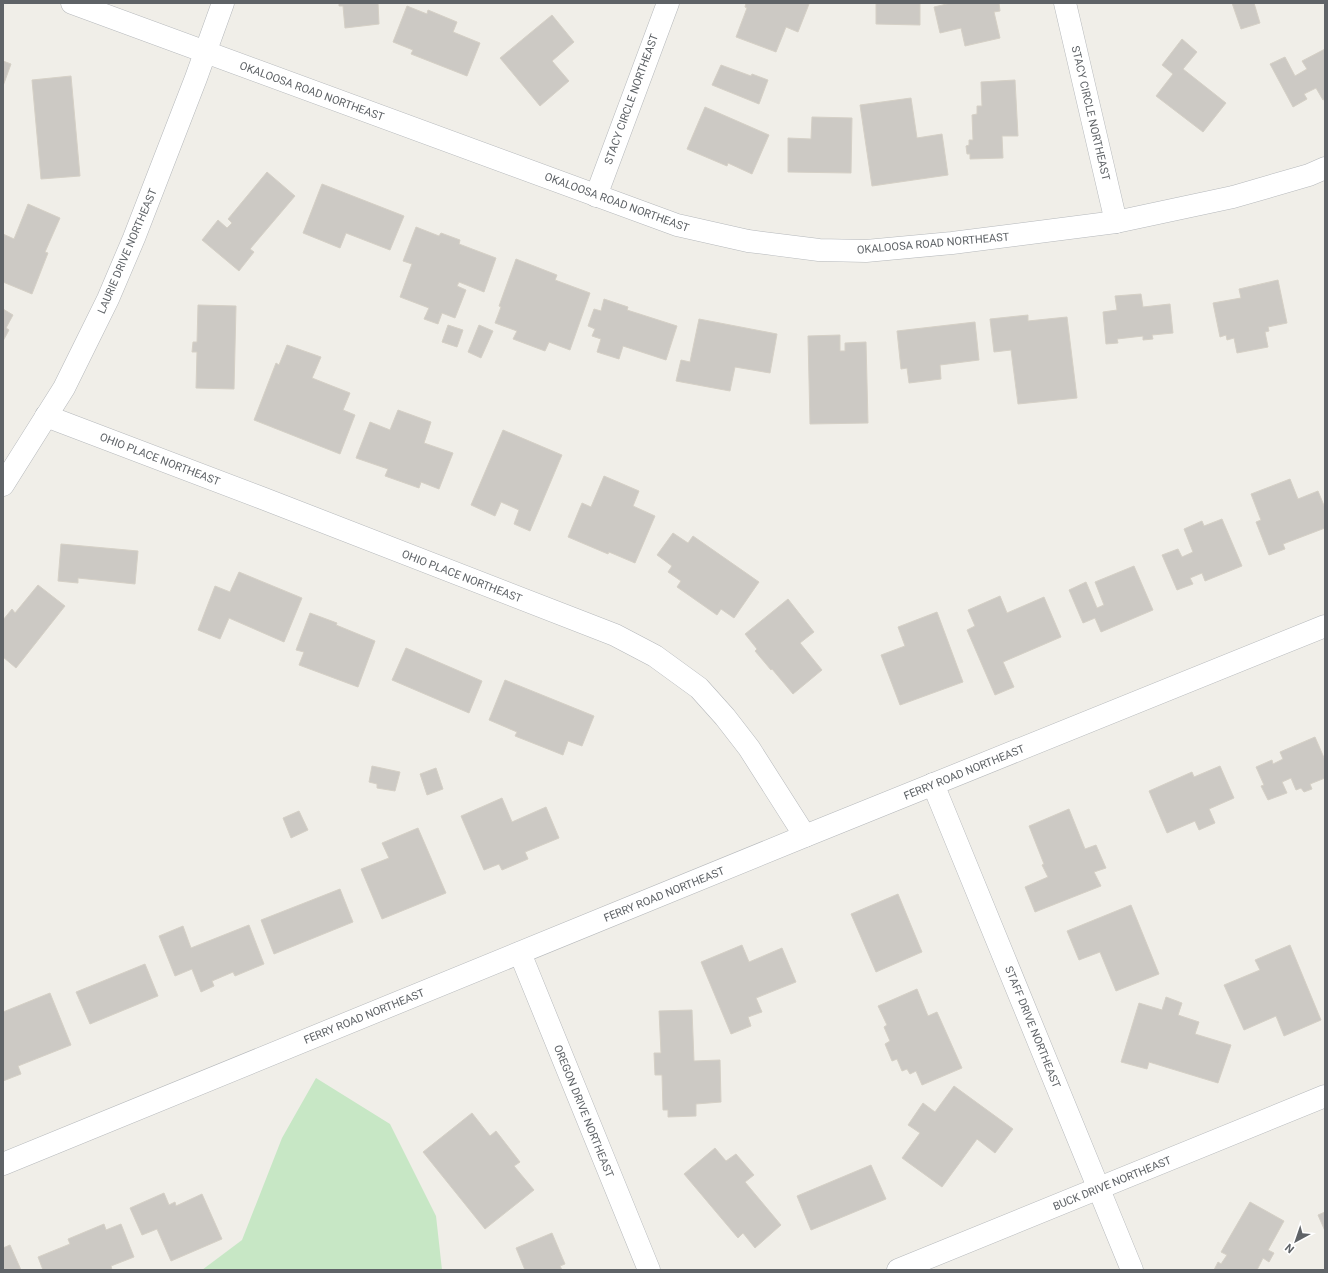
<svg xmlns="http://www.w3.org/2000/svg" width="1328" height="1273" font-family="Roboto,sans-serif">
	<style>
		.green { fill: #c7e7c5 }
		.building { fill: #ccc9c4; stroke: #d5d0c6 }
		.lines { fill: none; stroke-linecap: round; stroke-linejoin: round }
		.minor-casing { stroke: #b5b8bb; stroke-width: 23 }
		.minor { stroke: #fff; stroke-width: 22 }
		.labels { text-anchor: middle; stroke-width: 3.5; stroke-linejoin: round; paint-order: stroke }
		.street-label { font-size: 11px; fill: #5f6367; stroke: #fff }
	</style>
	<rect width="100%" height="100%" fill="#f0eee8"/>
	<polygon class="green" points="316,1078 390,1124 436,1216 442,1270 202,1270 242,1240 282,1138"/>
	<g class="building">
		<polygon points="339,3 378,3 379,24 345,28 343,6 339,6"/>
		<polygon points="746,3 807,3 809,4 798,32 786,27 776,52 736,37 747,8 745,7"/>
		<polygon points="876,3 920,3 920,25 876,24"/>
		<polygon points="951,3 999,3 1000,11 994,12 1000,38 965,46 961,28 940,33 934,7"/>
		<polygon points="1232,3 1254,3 1260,23 1241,29"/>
		<polygon points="407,6 427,14 428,10 457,22 453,32 480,43 467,76 411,54 413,50 393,42"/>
		<polygon points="552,15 574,42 552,61 569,81 540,106 500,58"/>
		<polygon points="1182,39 1197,52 1183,69 1226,103 1203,132 1156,96 1173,74 1162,65"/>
		<polygon points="1325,49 1325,99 1323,100 1316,88 1304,94 1307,99 1293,107 1270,64 1285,57 1295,76 1307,69 1302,61"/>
		<polygon points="3,61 11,64 3,86"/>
		<polygon points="721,65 751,76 752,74 768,80 759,104 712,85"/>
		<polygon points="71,76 80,176 41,179 32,80"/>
		<polygon points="1015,80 1018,136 1002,136 1003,158 970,159 970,154 967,154 966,146 969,145 969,140 973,140 972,115 977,114 977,106 982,106 981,82"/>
		<polygon points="911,98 917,138 942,134 948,175 872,186 860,105"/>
		<polygon points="705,107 769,135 752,174 728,163 727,166 687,149"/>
		<polygon points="812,117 852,118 851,173 788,172 788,138 811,139"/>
		<polygon points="267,172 295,196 250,249 254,252 239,271 202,240 218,220 227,228 232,223 228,219"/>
		<polygon points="322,184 404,216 390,250 346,233 340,248 303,233"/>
		<polygon points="28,204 60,218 45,252 48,253 32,294 3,282 3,234 14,239"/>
		<polygon points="416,227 439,236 441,233 460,240 459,244 496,258 484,292 459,282 457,286 466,290 455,318 442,313 438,324 424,319 429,308 400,297 412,264 403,261"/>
		<polygon points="516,259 557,275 555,280 590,293 570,350 549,342 545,351 513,339 517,331 495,323 501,307 499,306"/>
		<polygon points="1278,280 1287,323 1268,327 1269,331 1265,332 1268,347 1237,353 1234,338 1227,340 1226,335 1220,337 1213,303 1241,298 1239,289"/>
		<polygon points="1141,294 1143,307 1170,304 1173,333 1152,335 1153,339 1143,340 1143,336 1117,339 1118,343 1106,344 1103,312 1117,310 1115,296"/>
		<polygon points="604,299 628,307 627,310 677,326 666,360 623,346 619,359 597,352 601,339 592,336 595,329 588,326 594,309 601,311"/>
		<polygon points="198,305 236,306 234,389 196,388 197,352 192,352 193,342 197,342"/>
		<polygon points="3,309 13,315 6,328 9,330 3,341"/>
		<polygon points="1028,315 1028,321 1067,317 1077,398 1018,404 1011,350 994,352 990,319"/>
		<polygon points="699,319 777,334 770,373 735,367 730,391 676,381 681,360 690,362"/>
		<polygon points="975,322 979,360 940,365 941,379 909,383 907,368 901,369 897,331"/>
		<polygon points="448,325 463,330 457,347 442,342"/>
		<polygon points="479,325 493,331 481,358 468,352"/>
		<polygon points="840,335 840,351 845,351 845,343 866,342 868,423 810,424 808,336"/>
		<polygon points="287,345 321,357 312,378 350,393 343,410 355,415 340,454 254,420 276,363 279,365"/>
		<polygon points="398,410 431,422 424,443 453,453 439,489 421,482 419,488 385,476 388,469 356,458 370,422 390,430"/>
		<polygon points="503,430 562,455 530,531 514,524 519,510 501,502 495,516 471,505"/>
		<polygon points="604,476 639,491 633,506 655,516 635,563 609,552 608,554 568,537 582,503 591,507"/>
		<polygon points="1290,479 1298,499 1318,491 1325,508 1325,528 1283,544 1285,549 1269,555 1256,522 1261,520 1251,494"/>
		<polygon points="1222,519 1242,566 1205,581 1202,573 1190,578 1193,584 1177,590 1162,555 1178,549 1182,557 1193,552 1184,529 1202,521 1204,526"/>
		<polygon points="673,533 688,543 693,536 759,582 734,618 721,609 717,615 677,587 681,581 668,572 672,566 657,555"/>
		<polygon points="61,544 138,551 135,584 78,578 78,583 58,581"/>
		<polygon points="1134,566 1153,610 1101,632 1095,618 1083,623 1069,590 1086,582 1097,608 1104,605 1095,582"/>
		<polygon points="239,572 302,598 284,642 229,618 220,639 198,630 215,586 230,592"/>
		<polygon points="38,585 65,606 16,668 3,657 3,620 12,609 15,613"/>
		<polygon points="1000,596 1007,613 1044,597 1061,637 1003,662 1014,687 995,695 967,630 975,626 968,610"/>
		<polygon points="788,599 814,632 800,643 822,670 793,694 772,669 771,670 755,651 757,649 745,634"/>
		<polygon points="937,612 963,682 900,705 881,655 905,646 898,627"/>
		<polygon points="310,613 337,623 336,625 375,641 358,687 299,665 304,652 296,650"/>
		<polygon points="406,648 482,681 469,713 392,680"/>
		<polygon points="505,680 594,716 582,746 568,741 563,755 515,736 517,732 489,720"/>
		<polygon points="1315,737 1325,760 1325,778 1310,784 1312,789 1304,792 1301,788 1296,790 1291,778 1282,782 1287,793 1268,800 1261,786 1264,785 1256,767 1272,760 1273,764 1283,759 1280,752"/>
		<polygon points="372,766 400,772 395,791 377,788 377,784 369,782"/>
		<polygon points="1220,766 1234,798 1209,809 1215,823 1199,830 1195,821 1167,833 1149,791 1192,772 1194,777"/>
		<polygon points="436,768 443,789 427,795 420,774"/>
		<polygon points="502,798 512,822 546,807 559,838 525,852 528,859 502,870 499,864 484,870 461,816"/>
		<polygon points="1069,809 1085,849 1096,845 1106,868 1094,872 1101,886 1035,912 1025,887 1048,877 1042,865 1044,864 1029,826"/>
		<polygon points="299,811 308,830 291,838 283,818"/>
		<polygon points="418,828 446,893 382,919 361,869 389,858 382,843"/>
		<polygon points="340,889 353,922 274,954 261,920"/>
		<polygon points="898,894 922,952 876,972 851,914"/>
		<polygon points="1131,905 1159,974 1116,991 1100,952 1079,960 1067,931"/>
		<polygon points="249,925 264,964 235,976 233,972 212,981 214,986 201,992 192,969 175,976 159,936 183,926 191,948"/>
		<polygon points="742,945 749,962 782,948 796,982 756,998 762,1012 748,1017 751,1026 731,1034 701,962"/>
		<polygon points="1290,945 1321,1020 1284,1036 1276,1016 1244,1030 1224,985 1260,970 1255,960"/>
		<polygon points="145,964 158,996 90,1024 76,992"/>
		<polygon points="917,989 928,1016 937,1012 962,1068 922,1085 916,1071 910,1074 907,1069 902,1071 897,1059 892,1061 885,1044 890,1041 884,1027 887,1025 878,1006"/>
		<polygon points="50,993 71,1045 18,1066 21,1074 3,1081 3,1012"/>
		<polygon points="1166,997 1182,1003 1178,1015 1199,1022 1195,1034 1231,1045 1218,1083 1149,1062 1147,1069 1121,1062 1139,1003 1162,1010"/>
		<polygon points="692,1010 694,1061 720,1060 721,1102 696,1104 696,1116 668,1117 668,1110 663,1110 662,1075 655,1075 654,1053 661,1053 659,1011"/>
		<polygon points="954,1086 1013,1129 995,1153 977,1139 942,1187 902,1158 920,1133 908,1125 923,1103 935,1112"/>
		<polygon points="472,1113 490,1136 496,1131 520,1162 514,1166 534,1190 485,1229 423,1152"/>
		<polygon points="715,1148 726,1161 736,1154 754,1175 745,1182 781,1225 755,1248 743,1233 738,1238 684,1174"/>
		<polygon points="871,1165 886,1199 811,1230 797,1196"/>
		<polygon points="164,1193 169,1205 175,1202 176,1206 202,1194 222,1239 171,1261 157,1229 142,1235 130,1208"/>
		<polygon points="1250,1202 1284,1221 1268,1250 1274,1253 1269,1262 1263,1258 1257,1270 1214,1270 1218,1262 1221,1264 1227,1255 1221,1252"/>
		<polygon points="1325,1212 1325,1231 1318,1215"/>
		<polygon points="104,1224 106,1230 121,1224 134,1257 111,1266 112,1270 43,1270 38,1257 70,1244 68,1239"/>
		<polygon points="552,1233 565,1264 560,1266 562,1270 525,1270 516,1248"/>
		<polygon points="10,1245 21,1270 3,1270 3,1248"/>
	</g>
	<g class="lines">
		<defs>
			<g id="minor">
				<polyline points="72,3 677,225 748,241 819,250 866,251 952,243 1116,222 1233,197 1309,175 1325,168"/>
				<polyline points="1065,3 1116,222"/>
				<polyline points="596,196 668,3"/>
				<polyline points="46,416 262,498 615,635 655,656 699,688 725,717 749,748 805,836"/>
				<polyline points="3,485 64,388 108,299 134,238 196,78 223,3"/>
				<polyline points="933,784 1132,1270"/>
				<polyline points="520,953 649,1270"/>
				<polyline points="3,1164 805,836 1325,626"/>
				<polyline points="898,1270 1325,1096"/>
			</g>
		</defs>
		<use href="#minor" class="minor-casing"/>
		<use href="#minor" class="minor"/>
	</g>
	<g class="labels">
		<g class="street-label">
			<text transform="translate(312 91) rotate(20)" y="4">OKALOOSA ROAD NORTHEAST</text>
			<text transform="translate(631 99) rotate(-70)" y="4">STACY CIRCLE NORTHEAST</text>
			<text transform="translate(1091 113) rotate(77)" y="4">STACY CIRCLE NORTHEAST</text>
			<text transform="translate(617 202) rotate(20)" y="4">OKALOOSA ROAD NORTHEAST</text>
			<text transform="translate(933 243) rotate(-5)" y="4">OKALOOSA ROAD NORTHEAST</text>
			<text transform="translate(127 251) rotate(-67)" y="4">LAURIE DRIVE NORTHEAST</text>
			<text transform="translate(160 459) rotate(21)" y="4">OHIO PLACE NORTHEAST</text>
			<text transform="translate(462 576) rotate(21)" y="4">OHIO PLACE NORTHEAST</text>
			<text transform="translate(964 772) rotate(-22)" y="4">FERRY ROAD NORTHEAST</text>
			<text transform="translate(664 894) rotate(-22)" y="4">FERRY ROAD NORTHEAST</text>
			<text transform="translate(364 1016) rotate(-22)" y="4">FERRY ROAD NORTHEAST</text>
			<text transform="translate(1033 1027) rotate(68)" y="4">STAFF DRIVE NORTHEAST</text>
			<text transform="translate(584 1111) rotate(68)" y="4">OREGON DRIVE NORTHEAST</text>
			<text transform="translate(1112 1183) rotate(-22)" y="4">BUCK DRIVE NORTHEAST</text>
		</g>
	</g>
	<rect width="1328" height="1273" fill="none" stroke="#5f6367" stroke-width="8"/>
	<g transform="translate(1296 1241) rotate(220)" stroke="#ffffff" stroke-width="3" paint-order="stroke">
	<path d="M0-3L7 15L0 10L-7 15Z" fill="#5f6367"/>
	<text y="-6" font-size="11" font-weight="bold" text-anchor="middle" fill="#5f6367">N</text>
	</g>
</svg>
